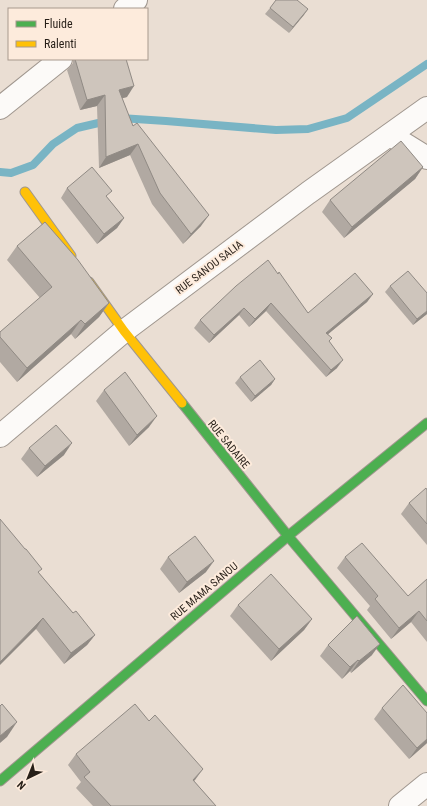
<svg xmlns="http://www.w3.org/2000/svg" width="427" height="806" font-family="'Roboto Condensed',sans-serif">
	<style>
		.lines { fill: none; stroke-linecap: round; stroke-linejoin: round }
		.stream { stroke: #79b4c4; stroke-width: 8 }
		.street-casing { stroke: #a0978f; stroke-width: 24 }
		.fast-casing { stroke: #a0978f; stroke-width: 11 }
		.slow-casing { stroke: #a0978f; stroke-width: 11 }
		.street { stroke: #fcfaf8; stroke-width: 22 }
		.fast { stroke: #4caf50; stroke-width: 9 }
		.slow { stroke: #ffc107; stroke-width: 9 }
		.wall { fill: #b1a9a2 }
		.shaded-wall { fill: #908a84 }
		.building { fill: #cec5bc; stroke: #908a84 }
		.labels { text-anchor: middle; stroke-width: 4; stroke-linejoin: round; paint-order: stroke }
		.street-label { font-size: 11px; fill: #271f18; stroke: #fdebdc }
	</style>
	<rect width="100%" height="100%" fill="#eaded3"/>
	<g class="lines">
		<g class="stream">
			<polyline points="120,118 166,121 276,130 308,129 347,118 427,64"/>
			<polyline points="0,172 11,173 33,165 53,144 77,128 107,121"/>
		</g>
		<defs>
			<g id="street">
				<polyline points="125,9 136,0"/>
				<polyline points="0,108 61,59"/>
				<polyline points="390,135 427,158"/>
				<polyline points="0,436 124,331 308,193 427,108"/>
				<polyline points="400,806 427,784"/>
			</g>
			<g id="fast">
				<polyline points="182,403 288,536 427,701"/>
				<polyline points="0,781 288,536 427,423"/>
			</g>
			<g id="slow">
				<polyline points="25,192 71,256"/>
				<polyline points="89,282 124,331 182,403"/>
			</g>
		</defs>
		<use href="#street" class="street-casing"/>
		<use href="#fast" class="fast-casing"/>
		<use href="#slow" class="slow-casing"/>
		<use href="#street" class="street"/>
		<use href="#fast" class="fast"/>
		<use href="#slow" class="slow"/>
	</g>
	<g class="wall">
		<polygon points="270,8 308,9 289,33 265,14"/>
		<polygon points="73,59 126,59 127,97 122,98 133,126 201,226 183,244 152,204 130,155 99,168 97,106 80,110 67,70 73,63"/>
		<polygon points="423,167 415,179 344,238 322,212 330,200"/>
		<polygon points="67,188 107,197 124,218 117,228 97,244 61,198"/>
		<polygon points="17,246 109,303 99,317 75,339 71,334 17,382 0,362 0,332 40,298 7,260"/>
		<polygon points="278,274 308,313 373,294 367,302 328,334 332,338 329,341 337,368 326,377 266,311 249,327 239,315 209,343 194,328 200,320"/>
		<polygon points="390,286 427,314 413,325 385,292"/>
		<polygon points="240,377 275,379 271,385 251,402 235,383"/>
		<polygon points="104,390 149,427 129,446 96,401"/>
		<polygon points="29,448 64,455 37,477 21,459"/>
		<polygon points="427,490 427,545 401,514 409,503"/>
		<polygon points="168,557 206,572 179,593 160,569"/>
		<polygon points="345,557 408,596 427,579 427,642 411,622 391,639 367,610 370,606 337,568"/>
		<polygon points="39,573 73,613 95,635 87,645 64,664 36,629"/>
		<polygon points="238,605 312,619 304,630 271,661 230,616"/>
		<polygon points="328,645 372,655 351,673 350,671 342,679 320,656"/>
		<polygon points="382,708 427,713 427,743 409,759 374,719"/>
		<polygon points="76,754 194,781 216,806 93,806 76,788 81,782 68,765"/>
	</g>
	<g class="shaded-wall">
		<polygon points="308,9 304,15 289,33 293,27"/>
		<polygon points="134,86 127,97 112,101 119,90"/>
		<polygon points="105,95 97,106 80,110 87,100"/>
		<polygon points="138,144 130,155 99,168 106,157"/>
		<polygon points="423,167 415,179 344,238 352,227"/>
		<polygon points="209,215 201,226 183,244 191,234"/>
		<polygon points="124,218 117,228 97,244 104,234"/>
		<polygon points="373,294 367,302 321,340 326,333"/>
		<polygon points="109,303 99,317 75,339 85,324"/>
		<polygon points="271,303 266,311 249,327 255,319"/>
		<polygon points="244,308 239,315 209,343 214,335"/>
		<polygon points="427,311 427,314 413,325 417,319"/>
		<polygon points="81,320 71,334 17,382 27,368"/>
		<polygon points="343,360 337,368 326,377 331,370"/>
		<polygon points="275,379 271,385 251,402 255,396"/>
		<polygon points="157,416 149,427 129,446 137,435"/>
		<polygon points="72,443 64,455 37,477 45,466"/>
		<polygon points="214,561 206,572 179,593 187,582"/>
		<polygon points="419,611 411,622 391,639 399,628"/>
		<polygon points="43,618 36,629 0,665 0,662"/>
		<polygon points="312,619 304,630 271,661 279,649"/>
		<polygon points="95,635 87,645 64,664 71,653"/>
		<polygon points="380,644 372,655 351,673 359,661"/>
		<polygon points="358,660 350,671 342,679 350,667"/>
		<polygon points="17,722 7,737 0,743 0,736"/>
		<polygon points="427,739 427,743 409,759 417,748"/>
		<polygon points="203,769 195,780 185,791 193,780"/>
	</g>
	<g class="building">
		<polygon points="276,0 297,0 308,9 293,27 270,8"/>
		<polygon points="75,59 126,59 134,86 119,90 133,126 137,123 209,215 191,234 160,193 138,144 106,157 105,95 87,100"/>
		<polygon points="401,141 423,167 352,227 330,200"/>
		<polygon points="92,167 112,191 106,196 124,218 104,234 67,188"/>
		<polygon points="45,222 78,260 109,303 85,324 81,320 27,368 0,337 0,332 52,287 17,246"/>
		<polygon points="268,260 278,274 279,272 308,313 355,273 373,294 326,333 332,338 329,341 343,360 331,370 271,303 255,319 244,308 214,335 200,320 236,286"/>
		<polygon points="408,271 427,293 427,311 417,319 390,286"/>
		<polygon points="260,360 275,379 255,396 240,377"/>
		<polygon points="125,372 157,416 137,435 104,390"/>
		<polygon points="56,425 72,443 45,466 29,448"/>
		<polygon points="426,488 427,490 427,524 409,503"/>
		<polygon points="0,519 25,549 26,549 42,569 38,572 73,613 76,611 95,635 71,653 43,618 0,662"/>
		<polygon points="195,536 214,561 187,582 168,557"/>
		<polygon points="362,543 408,596 427,579 427,621 419,611 399,628 375,599 378,596 345,557"/>
		<polygon points="271,574 312,619 279,649 238,605"/>
		<polygon points="357,616 380,644 359,661 358,660 350,667 328,645"/>
		<polygon points="403,685 427,713 427,739 417,748 382,708"/>
		<polygon points="2,704 17,722 0,736 0,706"/>
		<polygon points="135,704 149,721 155,715 203,769 193,780 216,806 111,806 84,777 90,772 76,754"/>
	</g>
	<g class="labels">
		<g class="street-label">
			<text transform="translate(209 267) rotate(-37)" y="4">RUE SANOU SALIA</text>
			<text transform="translate(229 444) rotate(51)" y="4">RUE SADAIRE</text>
			<text transform="translate(204 591) rotate(-40)" y="4">RUE MAMA SANOU</text>
		</g>
	</g>
	<rect x="8" y="8" width="140" height="52" fill="#fdebdc" stroke="#a7998e"/>
	<rect x="16" y="21" width="20" height="6" fill="#4caf50" stroke="#a7998e"/>
	<text x="44" y="28" font-size="12" fill="#271f18">Fluide</text>
	<rect x="16" y="41" width="20" height="6" fill="#ffc107" stroke="#a7998e"/>
	<text x="44" y="48" font-size="12" fill="#271f18">Ralenti</text>
	<g transform="translate(28 778) rotate(223)" stroke="#fdebdc" stroke-width="3" paint-order="stroke">
	<path d="M0-3L7 15L0 10L-7 15Z" fill="#271f18"/>
	<text y="-6" font-size="11" font-weight="bold" text-anchor="middle" fill="#271f18">N</text>
	</g>
</svg>
